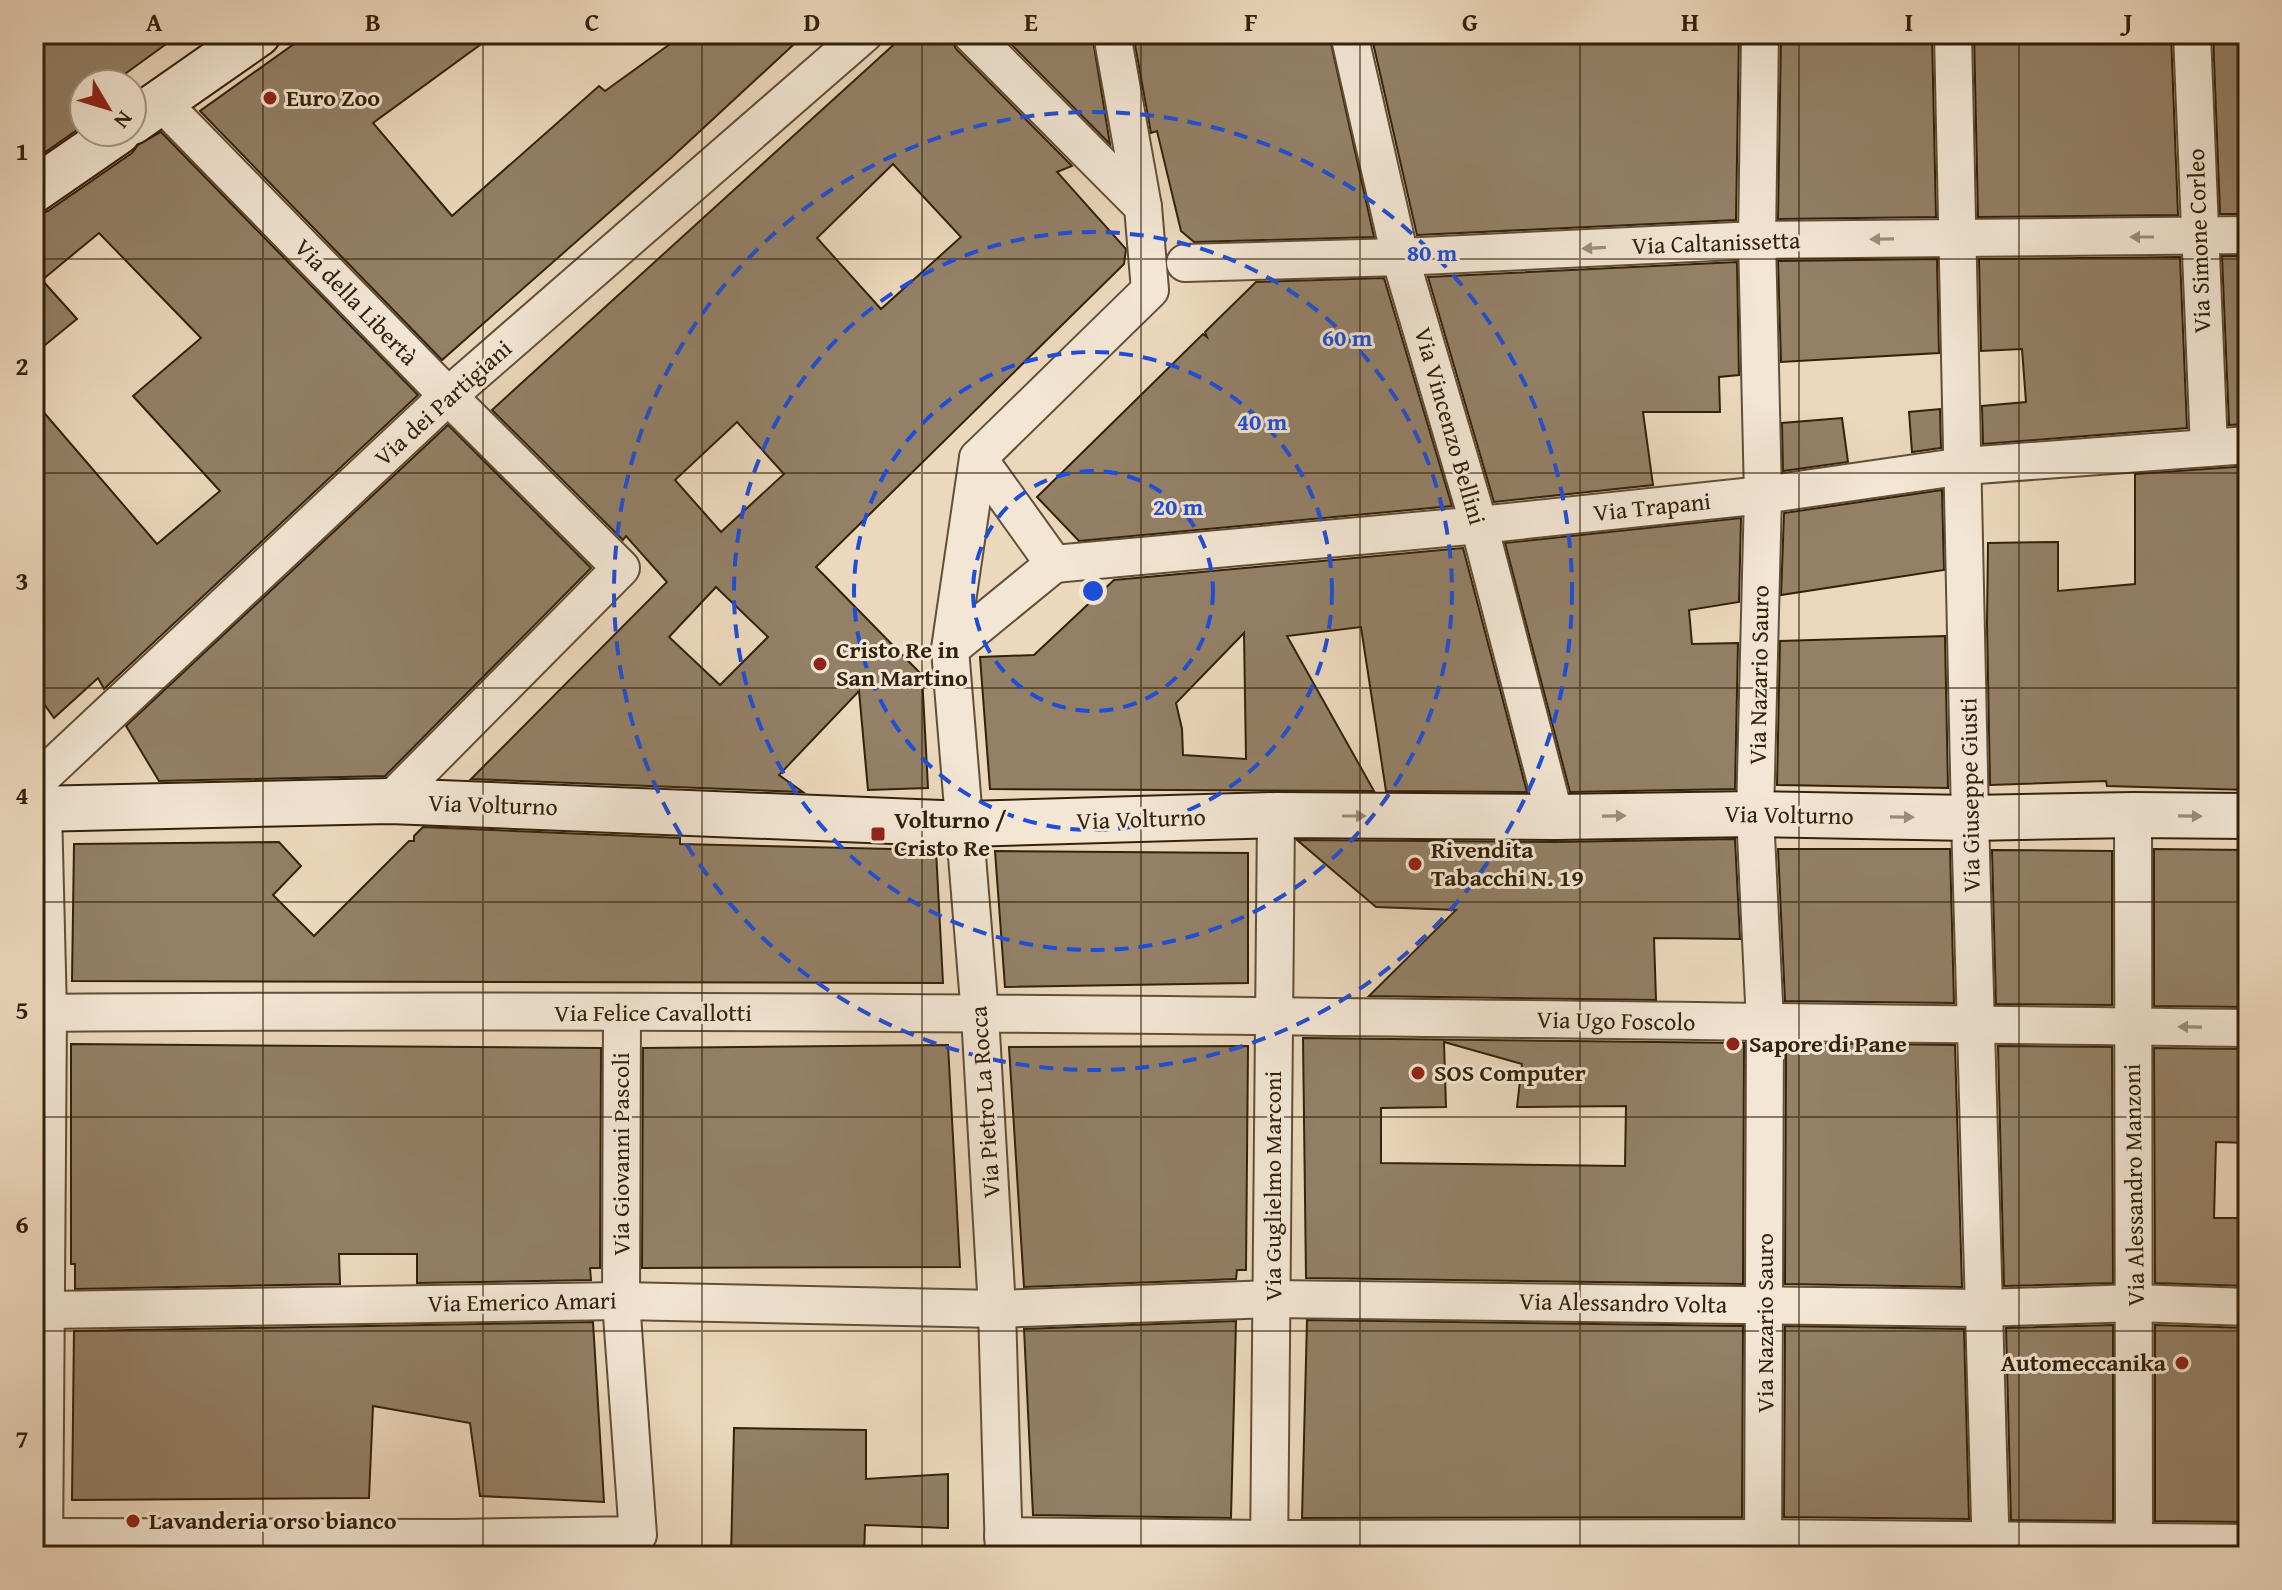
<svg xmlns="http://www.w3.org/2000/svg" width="2282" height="1590" font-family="'Gentium Book Plus',serif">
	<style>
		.building { fill: #938067; stroke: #33210a; stroke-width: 2; fill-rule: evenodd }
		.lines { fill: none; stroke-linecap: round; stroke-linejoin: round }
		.street-casing { stroke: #614f37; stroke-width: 40 }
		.secondary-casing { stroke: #33210a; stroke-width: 48 }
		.street { stroke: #f3e6d4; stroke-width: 36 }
		.secondary { stroke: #f3e6d4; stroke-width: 44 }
		.oneway { fill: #9d8d79 }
		.grid { fill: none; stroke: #33210a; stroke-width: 2; stroke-opacity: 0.55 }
		.ring { fill: none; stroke: #1d4ed8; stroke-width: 4; stroke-dasharray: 14 10 }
		.poi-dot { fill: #8f2418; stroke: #f3e6d4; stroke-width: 3 }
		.labels { text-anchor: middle; stroke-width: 6; stroke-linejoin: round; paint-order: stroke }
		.poi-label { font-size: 24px; font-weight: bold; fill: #33210a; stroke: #f3e6d4; text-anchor: start }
		.street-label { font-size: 24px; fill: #33210a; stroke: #f3e6d4 }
		.centre { fill: #1d4ed8; stroke: #f3e6d4; stroke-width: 4 }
		.ring-label { font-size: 24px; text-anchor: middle; font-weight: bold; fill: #1d4ed8; stroke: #f3e6d4; stroke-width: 6; stroke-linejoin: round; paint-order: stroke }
		.neatline { fill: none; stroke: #33210a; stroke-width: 3 }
		.grid-label { font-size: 26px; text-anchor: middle; font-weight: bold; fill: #33210a }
	</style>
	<rect width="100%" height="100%" fill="#ecd8bd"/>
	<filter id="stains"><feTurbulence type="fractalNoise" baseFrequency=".0025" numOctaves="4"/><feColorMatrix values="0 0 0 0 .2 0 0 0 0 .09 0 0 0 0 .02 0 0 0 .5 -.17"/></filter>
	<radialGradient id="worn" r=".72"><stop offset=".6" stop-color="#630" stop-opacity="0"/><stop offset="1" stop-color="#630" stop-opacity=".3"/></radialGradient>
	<g class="building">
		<polygon points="34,34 180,34 111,84 84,84 84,125 34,160"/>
		<polygon points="308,34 495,34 373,123 452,216 599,86 605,91 684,34 805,34 671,158 442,360 200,111"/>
		<polygon points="1001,34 1092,34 1110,144"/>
		<polygon points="1133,34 1329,34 1374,237 1194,242 1181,231 1157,131 1151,133"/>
		<polygon points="1371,34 1739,34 1736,220 1417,235"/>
		<polygon points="1781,34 1932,34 1936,217 1778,219"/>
		<polygon points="1974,34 2171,34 2178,215 1978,217"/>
		<polygon points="2213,34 2248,34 2248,214 2220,214"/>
		<path d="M901,38H951L956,49L1072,166L1057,172L1126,249L1124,264L816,567L922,675L928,788L868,790L859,691L779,775L803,792L471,779L667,582L626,536L623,540L492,410ZM893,164L961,237L881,309L817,238ZM737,422L784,474L721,532L675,480ZM716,587L768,637L720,685L669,637Z"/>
		<polygon points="161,132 418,395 104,689 98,678 54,718 34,690 34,401 157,544 220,491 133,396 201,338 99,233 42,280 77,319 34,354 34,215 48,211 132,153 138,145"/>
		<polygon points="2222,256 2248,256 2248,424 2229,425"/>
		<polygon points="2180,257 2187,428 1983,444 1982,406 2026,402 2022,349 1981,351 1979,259"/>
		<polygon points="1937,259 1939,353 1781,362 1778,261"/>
		<polygon points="1737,262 1739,375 1719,377 1720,412 1643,412 1653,485 1494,502 1428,277"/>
		<polygon points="1384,278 1452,506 1079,541 1037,497 1203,334 1207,337 1205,332 1256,282"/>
		<polygon points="1940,409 1941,448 1912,452 1909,412"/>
		<polygon points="1842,418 1848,462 1783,471 1782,423"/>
		<polygon points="448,425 591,568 385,776 159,781 126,726"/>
		<polygon points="2248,466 2248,790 2107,786 2106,781 1990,785 1987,624 1988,543 2058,542 2058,591 2135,584 2135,474"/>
		<polygon points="1942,490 1944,570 1781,595 1784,513"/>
		<polygon points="1741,518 1739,602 1689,610 1692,644 1738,643 1735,789 1570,792 1505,543"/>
		<path d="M1463,548L1527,792L1386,791L1361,627L1287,636L1374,791L990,789L980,657L1034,655L1114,580ZM1244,633L1246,759L1183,755L1182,729L1176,703Z"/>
		<polygon points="1945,636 1948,788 1777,785 1780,641"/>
		<polygon points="423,827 680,838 680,844 936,850 943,983 72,981 74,844 279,842 301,866 273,895 314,936 409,841 414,841 414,836"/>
		<polygon points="1735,839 1740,939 1654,938 1656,1000 1369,996 1456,910 1376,907 1297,840 1555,842"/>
		<polygon points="1778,849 1950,849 1954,1003 1785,1001"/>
		<polygon points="2154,849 2248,850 2248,1007 2154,1006"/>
		<polygon points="1992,850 2112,851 2112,1005 1996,1004"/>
		<polygon points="995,851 1248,853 1248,983 1005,987"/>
		<path d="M1303,1038L1744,1043L1743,1284L1306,1278ZM1444,1042L1522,1064L1517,1107L1626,1106L1625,1166L1381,1163V1108L1446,1107Z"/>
		<polygon points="1786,1043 1955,1045 1962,1287 1785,1284"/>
		<polygon points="71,1044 601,1048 600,1268 590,1268 591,1280 417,1283 417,1254 339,1254 340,1284 75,1289 75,1264 71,1264"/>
		<polygon points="948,1045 960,1267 642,1268 643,1048"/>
		<polygon points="1248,1046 1246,1270 1237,1270 1236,1279 1024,1287 1009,1047"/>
		<polygon points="1998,1046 2112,1047 2113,1283 2004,1286"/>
		<polygon points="2154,1048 2248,1049 2248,1143 2216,1142 2214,1218 2248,1218 2248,1286 2155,1283"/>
		<polygon points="1307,1320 1743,1326 1742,1517 1302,1518"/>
		<polygon points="1236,1321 1231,1518 1033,1515 1024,1329"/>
		<polygon points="593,1322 604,1502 480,1496 470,1423 373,1406 369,1498 72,1500 74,1331"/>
		<polygon points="2113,1325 2113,1521 2011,1520 2006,1328"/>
		<polygon points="2155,1325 2248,1328 2248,1522 2155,1521"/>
		<polygon points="1785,1326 1964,1329 1969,1519 1784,1517"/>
		<polygon points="734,1428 866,1430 866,1479 948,1474 948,1528 865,1525 864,1556 731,1556"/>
	</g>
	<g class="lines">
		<defs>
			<g id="street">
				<polyline points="971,34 1143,207 1150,290 978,458 950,649 980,1015 997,1309 1004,1556"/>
				<polyline points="1112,34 1143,207"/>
				<polyline points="1349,34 1400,257 1479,525 1555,817"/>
				<polyline points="1760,34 1757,240 1763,495 1755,814 1765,1023 1763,1556"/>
				<polyline points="1953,34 1970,818 1991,1556"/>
				<polyline points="2192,34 2209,448"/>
				<polyline points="161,102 448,396 621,568 390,801"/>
				<polyline points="1185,263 1400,257 1757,240 2248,235"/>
				<polyline points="978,458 1054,564"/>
				<polyline points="1054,564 1479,525 1763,495 1964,466 2248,445"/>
				<polyline points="950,649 1054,564"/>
				<polyline points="34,784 448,396 864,34"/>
				<polyline points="43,809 48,1013 44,1556"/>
				<polyline points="2133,815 2134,1556"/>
				<path d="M34,1013C772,1007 1510,1019 2248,1028"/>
				<polyline points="46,1310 621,1301 997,1309 1273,1299 1984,1308 2135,1303 2248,1307"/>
				<polyline points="1003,1536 1270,1539 1763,1538 2248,1543"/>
				<polyline points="34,1537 453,1538 638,1535 621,1301 622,1012"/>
				<polyline points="1269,1556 1276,815"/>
			</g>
			<g id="secondary">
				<polyline points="132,122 258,34"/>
				<polyline points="34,190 118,132"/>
				<polyline points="34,809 390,801 966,824 1276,815 1555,817 1755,814 1970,818 2133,815 2248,816"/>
			</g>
		</defs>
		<use href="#street" class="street-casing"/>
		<use href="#secondary" class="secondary-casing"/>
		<use href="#street" class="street"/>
		<use href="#secondary" class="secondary"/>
	</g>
	<defs><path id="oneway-solid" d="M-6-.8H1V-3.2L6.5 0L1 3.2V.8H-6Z" transform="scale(2)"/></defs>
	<g class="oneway">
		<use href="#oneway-solid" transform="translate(2142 237) rotate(180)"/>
		<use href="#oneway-solid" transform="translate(1882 239) rotate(179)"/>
		<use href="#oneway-solid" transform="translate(1594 248) rotate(177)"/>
		<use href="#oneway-solid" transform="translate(1354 816)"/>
		<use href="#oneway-solid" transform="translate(1614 816) rotate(-1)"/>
		<use href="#oneway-solid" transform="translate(2190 816) rotate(1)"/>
		<use href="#oneway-solid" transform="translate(1902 817) rotate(1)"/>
		<use href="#oneway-solid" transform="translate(2190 1027) rotate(-179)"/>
	</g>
	<path class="grid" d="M263,34V1556M483,34V1556M702,34V1556M922,34V1556M1141,34V1556M1360,34V1556M1580,34V1556M1799,34V1556M2019,34V1556M34,259H2248M34,473H2248M34,688H2248M34,902H2248M34,1117H2248M34,1331H2248"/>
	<g class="ring">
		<circle cx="1093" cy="591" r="120"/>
		<circle cx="1093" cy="591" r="239"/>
		<circle cx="1093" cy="591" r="359"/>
		<circle cx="1093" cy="591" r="479"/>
	</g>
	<g class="poi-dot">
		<circle cx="270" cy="98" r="8"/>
		<circle cx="820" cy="664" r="8"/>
		<rect x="870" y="826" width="16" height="16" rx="4"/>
		<circle cx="1415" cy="864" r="8"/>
		<circle cx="1733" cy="1044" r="8"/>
		<circle cx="1418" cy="1073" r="8"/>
		<circle cx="2182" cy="1363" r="8"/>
		<circle cx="133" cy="1521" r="8"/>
	</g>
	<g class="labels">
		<g class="poi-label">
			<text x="286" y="106">Euro Zoo</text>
			<text x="836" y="658">Cristo Re in<tspan x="836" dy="28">San Martino</tspan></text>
			<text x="894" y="828">Volturno /<tspan x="894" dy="28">Cristo Re</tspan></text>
			<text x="1431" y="858">Rivendita<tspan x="1431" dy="28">Tabacchi N. 19</tspan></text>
			<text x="1749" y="1052">Sapore di Pane</text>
			<text x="1434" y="1081">SOS Computer</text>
			<text x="2166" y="1371" text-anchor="end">Automeccanika</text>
			<text x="149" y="1529">Lavanderia orso bianco</text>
		</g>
		<g class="street-label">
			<text transform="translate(2199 241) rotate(-92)" y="8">Via Simone Corleo</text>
			<text transform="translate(1716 243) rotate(-2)" y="8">Via Caltanissetta</text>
			<text transform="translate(356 302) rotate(46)" y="8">Via della Libertà</text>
			<text transform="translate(443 403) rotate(-42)" y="8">Via dei Partigiani</text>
			<text transform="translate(1450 426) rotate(74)" y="8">Via Vincenzo Bellini</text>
			<text transform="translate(1652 507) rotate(-6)" y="8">Via Trapani</text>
			<text transform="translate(1759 675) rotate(-89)" y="8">Via Nazario Sauro</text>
			<text transform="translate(1970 795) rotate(-91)" y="8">Via Giuseppe Giusti</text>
			<text transform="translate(493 805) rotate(2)" y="8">Via Volturno</text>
			<text transform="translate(1789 815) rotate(1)" y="8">Via Volturno</text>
			<text transform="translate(1141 819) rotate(-2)" y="8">Via Volturno</text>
			<text x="653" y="1021">Via Felice Cavallotti</text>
			<text transform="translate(1616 1021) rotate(1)" y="8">Via Ugo Foscolo</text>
			<text transform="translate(985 1102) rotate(-94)" y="8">Via Pietro La Rocca</text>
			<text transform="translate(621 1154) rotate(-90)" y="8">Via Giovanni Pascoli</text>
			<text transform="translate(2134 1185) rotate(-91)" y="8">Via Alessandro Manzoni</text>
			<text transform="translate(1273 1186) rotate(-90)" y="8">Via Guglielmo Marconi</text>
			<text transform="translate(522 1302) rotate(-1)" y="8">Via Emerico Amari</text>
			<text transform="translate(1623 1303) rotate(1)" y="8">Via Alessandro Volta</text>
			<text transform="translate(1765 1323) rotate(-90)" y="8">Via Nazario Sauro</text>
		</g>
	</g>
	<circle cx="1093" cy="591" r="12" class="centre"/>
	<g class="ring-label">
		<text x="1432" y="261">80 m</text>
		<text x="1347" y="346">60 m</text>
		<text x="1262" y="430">40 m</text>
		<text x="1178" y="515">20 m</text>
	</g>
	<rect width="2282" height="1590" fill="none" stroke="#ecd8bd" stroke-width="88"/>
	<g transform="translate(108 108) rotate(128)"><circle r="38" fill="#f3e6d4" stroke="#a69783" stroke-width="2"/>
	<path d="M0-6L14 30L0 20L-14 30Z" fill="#8f2418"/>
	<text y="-12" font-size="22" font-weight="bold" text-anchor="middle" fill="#33210a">N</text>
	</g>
	<rect x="44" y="44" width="2194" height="1502" class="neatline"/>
	<g class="grid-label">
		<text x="154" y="31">A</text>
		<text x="373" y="31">B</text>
		<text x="592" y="31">C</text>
		<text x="812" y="31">D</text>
		<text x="1031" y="31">E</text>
		<text x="1251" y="31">F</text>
		<text x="1470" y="31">G</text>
		<text x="1690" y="31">H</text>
		<text x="1909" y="31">I</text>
		<text x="2128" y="31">J</text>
		<text x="22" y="160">1</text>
		<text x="22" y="375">2</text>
		<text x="22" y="590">3</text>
		<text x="22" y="804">4</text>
		<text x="22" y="1019">5</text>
		<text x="22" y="1233">6</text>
		<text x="22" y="1448">7</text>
	</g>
	<rect width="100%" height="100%" filter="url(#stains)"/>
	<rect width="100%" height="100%" fill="url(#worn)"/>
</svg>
